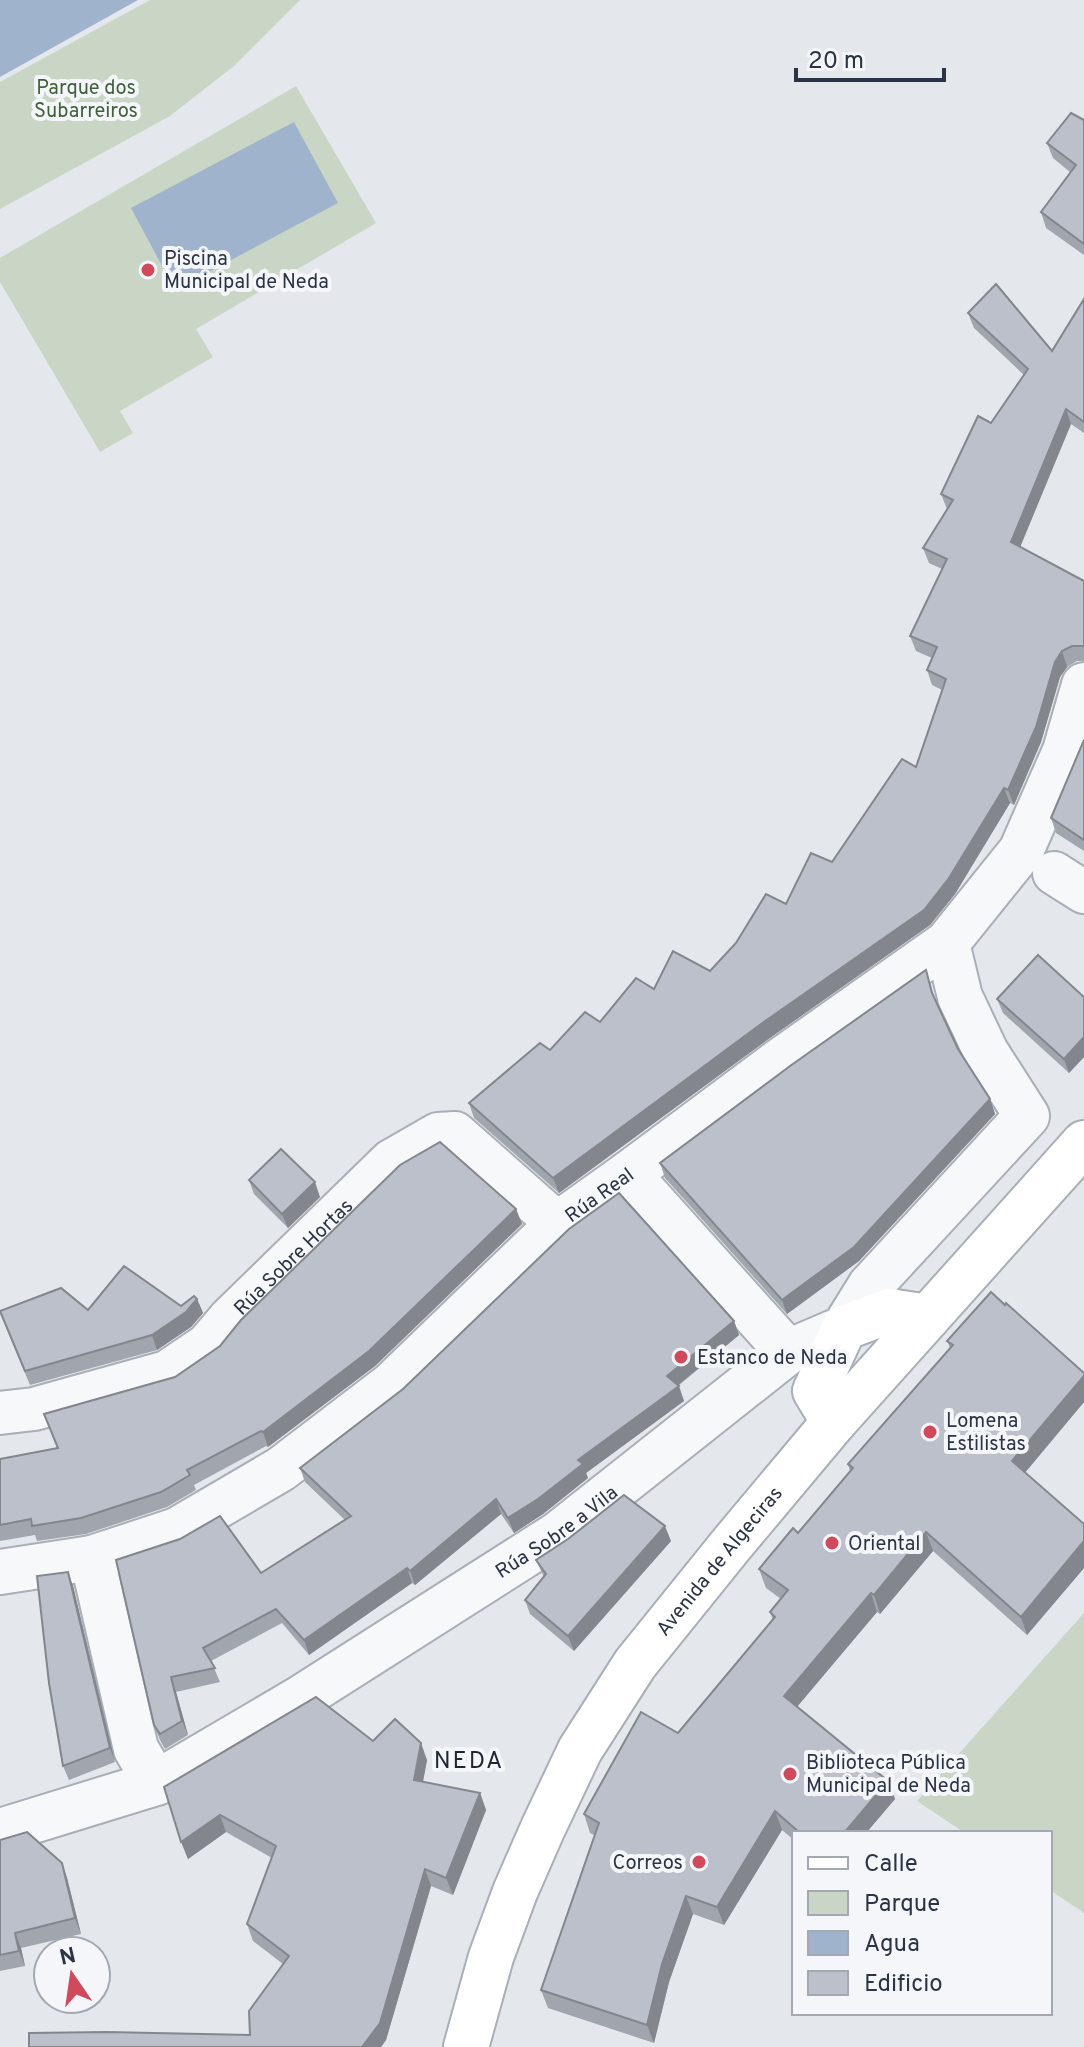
<svg xmlns="http://www.w3.org/2000/svg" width="1084" height="2047" font-family="Overpass,sans-serif">
	<style>
		.green { fill: #c9d6c5 }
		.water { fill: #9fb4cc }
		.lines { fill: none; stroke-linecap: round; stroke-linejoin: round }
		.pedestrian-casing { stroke: #a9aeb7; stroke-width: 46 }
		.minor-casing { stroke: #a9aeb7; stroke-width: 48 }
		.secondary-casing { stroke: #a9aeb7; stroke-width: 48 }
		.pedestrian { stroke: #f7f8fa; stroke-width: 42 }
		.minor { stroke: #f7f8fa; stroke-width: 44 }
		.secondary { stroke: #fff; stroke-width: 44 }
		.wall { fill: #a1a5ae }
		.shaded-wall { fill: #83868d }
		.building { fill: #bbc0ca; stroke: #83868d; stroke-width: 2 }
		.poi-dot { fill: #d1495b; stroke: #f4f6f9; stroke-width: 3 }
		.labels { text-anchor: middle; stroke-width: 8; stroke-linejoin: round; paint-order: stroke }
		.park-label { font-size: 20px; fill: #3f6138; stroke: #f4f6f9 }
		.poi-label { font-size: 20px; fill: #2b3445; stroke: #f4f6f9; text-anchor: start }
		.street-label { font-size: 20px; fill: #2b3445; stroke: #f4f6f9 }
		.quarter-label { font-size: 24px; letter-spacing: 2px; fill: #1d2536; stroke: #f4f6f9 }
	</style>
	<rect width="100%" height="100%" fill="#e4e7ec"/>
	<g class="green">
		<polygon points="150,0 300,0 234,66 170,116 0,209 0,82"/>
		<polygon points="296,86 376,223 196,329 213,357 120,411 133,433 100,452 0,282 0,258"/>
		<polygon points="1084,1613 1084,1913 1050,1890 1050,1833 965,1833 917,1801"/>
	</g>
	<g class="water">
		<polygon points="0,0 138,0 0,77"/>
		<polygon points="294,122 338,203 175,290 131,208"/>
	</g>
	<g class="lines">
		<defs>
			<g id="pedestrian">
				<polyline points="1054,873 1084,892"/>
				<path id="s1" d="M0,1413L34,1409L167,1372L207,1345L229,1319L391,1161L438,1134L455,1133L558,1224"/>
			</g>
			<g id="minor">
				<polyline points="628,1174 788,1352"/>
				<polyline points="92,1558 136,1749 156,1783"/>
				<path id="s2" d="M0,1572L92,1558L177,1530L281,1469L391,1385L558,1224L628,1174L781,1060L947,943L1021,851L1065,751L1084,685"/>
				<path id="s3" d="M0,1831L156,1783L299,1699L558,1534L788,1352L844,1328L870,1286L1027,1116L986,1052L960,997L947,943"/>
			</g>
			<g id="secondary">
				<polyline points="834,1422 815,1391 844,1328 889,1311 928,1317"/>
				<path id="s4" d="M466,2047L491,1957L515,1892L543,1828L580,1750L635,1664L731,1545L834,1422L1084,1143"/>
			</g>
		</defs>
		<use href="#pedestrian" class="pedestrian-casing"/>
		<use href="#minor" class="minor-casing"/>
		<use href="#secondary" class="secondary-casing"/>
		<use href="#pedestrian" class="pedestrian"/>
		<use href="#minor" class="minor"/>
		<use href="#secondary" class="secondary"/>
	</g>
	<g class="wall">
		<polygon points="1084,120 1084,255 1046,228 1041,212 1070,172 1053,158 1047,143"/>
		<polygon points="1084,299 1084,433 1071,424 1020,547 1084,581 1084,661 1077,661 1067,667 1060,677 1041,742 1014,805 1010,803 955,894 930,925 767,1040 559,1193 474,1118 469,1103 550,1050 600,1022 654,989 710,971 832,862 916,767 942,690 932,685 927,670 932,658 916,651 910,636 942,569 929,563 923,548 947,509 941,494 1024,375 974,328 968,313 1052,351"/>
		<polygon points="1084,740 1084,851 1056,833 1051,818"/>
		<polygon points="926,970 935,1000 958,1049 990,1099 995,1114 859,1261 787,1314 665,1178 660,1163"/>
		<polygon points="1084,997 1084,1057 1069,1073 1003,1013 997,999"/>
		<polygon points="249,1180 320,1197 288,1228 254,1194"/>
		<polygon points="516,1209 522,1224 375,1366 268,1447 266,1446 194,1485 196,1490 167,1507 86,1534 37,1541 35,1535 0,1541 0,1459 57,1448 44,1414 175,1377"/>
		<polygon points="197,1299 203,1313 191,1327 157,1350 30,1385 0,1313 181,1306"/>
		<polygon points="734,1321 739,1335 678,1386 684,1401 586,1473 588,1478 543,1514 514,1533 501,1514 415,1585 412,1583 309,1655 282,1623 211,1661 220,1682 176,1692 188,1735 165,1749 160,1740 154,1725 116,1560 261,1573 345,1520 305,1482 300,1468"/>
		<polygon points="947,1341 1084,1373 1084,1402 1025,1472 1084,1524 1084,1568 1027,1635 933,1551 880,1614 877,1612 797,1707 888,1781 895,1799 866,1833 794,1833 794,1840 782,1830 724,1925 693,1914 669,1982 654,2043 548,2008 541,1990 594,1835 590,1833 584,1814 678,1733 773,1620 770,1612 781,1599 766,1588 759,1569 798,1533 850,1471 848,1464 950,1348"/>
		<polygon points="568,1539 671,1541 574,1651 530,1614 525,1600 544,1577 536,1560"/>
		<polygon points="73,1586 115,1762 69,1780 63,1766"/>
		<polygon points="373,1741 427,1760 423,1782 480,1793 486,1810 453,1895 431,1886 386,2040 381,2047 29,2047 250,2035 283,1964 253,1941 247,1924 272,1858 226,1832 188,1859 164,1787"/>
		<polygon points="0,1840 62,1863 67,1878 81,1934 21,1948 25,1966 0,1971"/>
	</g>
	<g class="shaded-wall">
		<polygon points="1066,409 1071,424 1016,557 1011,542"/>
		<polygon points="1062,651 1067,667 1060,677 1041,742 1014,805 1008,790 1055,662"/>
		<polygon points="1004,788 1010,803 955,894 930,925 767,1040 559,1193 553,1178 761,1024"/>
		<polygon points="1084,1037 1084,1057 1069,1073 1064,1059"/>
		<polygon points="990,1099 995,1114 859,1261 787,1314 782,1300"/>
		<polygon points="315,1182 320,1197 288,1228 282,1214"/>
		<polygon points="516,1209 522,1224 375,1366 268,1447 263,1432"/>
		<polygon points="197,1299 203,1313 191,1327 157,1350 152,1335"/>
		<polygon points="734,1321 739,1335 672,1390 667,1376"/>
		<polygon points="1084,1376 1084,1402 1019,1480 1012,1461"/>
		<polygon points="679,1386 684,1401 586,1473 588,1478 543,1514 514,1533 508,1518 578,1460"/>
		<polygon points="496,1499 501,1514 415,1585 410,1571"/>
		<polygon points="665,1526 671,1541 574,1651 568,1636"/>
		<polygon points="926,1532 933,1551 880,1614 874,1595"/>
		<polygon points="1084,1541 1084,1568 1027,1635 1021,1617"/>
		<polygon points="407,1568 412,1583 309,1655 304,1640"/>
		<polygon points="68,1572 73,1586 115,1762 110,1748"/>
		<polygon points="871,1593 877,1612 790,1715 784,1696"/>
		<polygon points="171,1677 176,1692 188,1735 182,1721"/>
		<polygon points="421,1743 427,1760 420,1797 414,1780"/>
		<polygon points="888,1781 895,1799 866,1833 844,1833"/>
		<polygon points="480,1793 486,1810 453,1895 446,1878"/>
		<polygon points="775,1811 782,1830 724,1925 717,1907"/>
		<polygon points="220,1815 226,1832 188,1859 181,1842"/>
		<polygon points="62,1863 67,1878 81,1934 75,1918"/>
		<polygon points="425,1869 431,1886 386,2040 381,2047 362,2047"/>
		<polygon points="686,1896 693,1914 669,1982 654,2043 647,2025 662,1964"/>
		<polygon points="15,1933 21,1948 25,1966 19,1951"/>
	</g>
	<g class="building">
		<polygon points="1071,113 1084,120 1084,244 1041,212 1076,165 1047,143"/>
		<polygon points="996,284 1052,351 1084,299 1084,422 1066,409 1011,542 1084,581 1084,646 1072,646 1062,651 1055,662 1036,727 1008,790 1004,788 949,878 924,910 761,1024 553,1178 469,1103 540,1043 550,1050 585,1012 600,1022 636,978 654,989 673,951 710,971 736,943 766,894 786,904 811,853 832,862 902,759 916,767 946,679 927,670 937,647 910,636 947,559 923,548 953,500 941,494 978,416 991,423 1028,369 968,313"/>
		<polygon points="1084,740 1084,840 1051,818"/>
		<polygon points="1038,955 1084,997 1084,1037 1064,1059 997,999"/>
		<polygon points="926,970 932,993 958,1049 990,1099 854,1247 782,1300 660,1163 790,1066"/>
		<polygon points="440,1142 516,1209 369,1351 263,1432 261,1431 187,1470 190,1475 161,1492 81,1518 32,1526 31,1519 0,1525 0,1459 58,1448 44,1414 175,1377 220,1346 241,1320 400,1165"/>
		<polygon points="281,1149 315,1182 282,1214 249,1180"/>
		<polygon points="619,1193 734,1321 667,1376 679,1386 578,1460 583,1464 538,1499 508,1518 496,1499 410,1571 407,1568 304,1640 276,1609 203,1648 215,1668 171,1677 182,1721 160,1734 154,1725 116,1560 180,1539 220,1516 261,1573 351,1516 300,1468 403,1389 569,1229"/>
		<polygon points="124,1266 181,1306 194,1296 197,1299 186,1312 152,1335 25,1371 0,1311 61,1288 88,1310"/>
		<polygon points="991,1292 1005,1305 1006,1303 1084,1373 1084,1376 1012,1461 1084,1524 1084,1541 1021,1617 926,1532 874,1595 871,1593 784,1696 888,1781 844,1833 800,1833 775,1811 717,1907 686,1896 662,1964 647,2025 541,1990 599,1823 584,1814 641,1712 678,1733 775,1617 770,1612 788,1590 759,1569 793,1528 798,1533 853,1468 848,1464 953,1345 947,1341"/>
		<polygon points="624,1495 665,1526 568,1636 525,1600 546,1574 536,1560 568,1539"/>
		<polygon points="68,1572 110,1748 63,1766 49,1683 37,1576"/>
		<polygon points="316,1697 373,1741 395,1719 421,1743 414,1780 480,1793 446,1878 425,1869 380,2023 362,2047 29,2047 29,2033 107,2032 250,2035 249,2011 289,1956 247,1924 276,1846 220,1815 181,1842 164,1787"/>
		<polygon points="27,1832 62,1863 75,1918 15,1933 19,1951 0,1955 0,1840"/>
	</g>
	<g class="poi-dot">
		<circle cx="148" cy="270" r="8"/>
		<circle cx="681" cy="1357" r="8"/>
		<circle cx="930" cy="1432" r="8"/>
		<circle cx="832" cy="1543" r="8"/>
		<circle cx="790" cy="1774" r="8"/>
		<circle cx="699" cy="1862" r="8"/>
	</g>
	<g class="labels">
		<g class="park-label">
			<text x="86" y="94">Parque dos<tspan x="86" dy="23">Subarreiros</tspan></text>
		</g>
		<g class="poi-label">
			<text x="164" y="265">Piscina<tspan x="164" dy="23">Municipal de Neda</tspan></text>
			<text x="697" y="1364">Estanco de Neda</text>
			<text x="946" y="1427">Lomena<tspan x="946" dy="23">Estilistas</tspan></text>
			<text x="848" y="1550">Oriental</text>
			<text x="806" y="1769">Biblioteca Pública<tspan x="806" dy="23">Municipal de Neda</tspan></text>
			<text x="683" y="1869" text-anchor="end">Correos</text>
		</g>
		<g class="street-label">
			<text dy="7" stroke="none"><textPath href="#s2" startOffset="724">Rúa Real</textPath></text>
			<text dy="7" stroke="none"><textPath href="#s1" startOffset="344">Rúa Sobre Hortas</textPath></text>
			<text dy="7" stroke="none"><textPath href="#s3" startOffset="636">Rúa Sobre a Vila</textPath></text>
			<text dy="7" stroke="none"><textPath href="#s4" startOffset="554">Avenida de Algeciras</textPath></text>
		</g>
		<g class="quarter-label">
			<text x="469" y="1768">NEDA</text>
		</g>
	</g>
	<rect x="792" y="1831" width="260" height="184" fill="#f4f6f9" stroke="#a4a8b1" stroke-width="2"/>
	<rect x="808" y="1857" width="40" height="12" fill="#ffffff" stroke="#a4a8b1" stroke-width="2"/>
	<text x="864" y="1871" font-size="24" fill="#2b3445">Calle</text>
	<rect x="808" y="1891" width="40" height="24" fill="#c9d6c5" stroke="#a4a8b1" stroke-width="2"/>
	<text x="864" y="1911" font-size="24" fill="#2b3445">Parque</text>
	<rect x="808" y="1931" width="40" height="24" fill="#9fb4cc" stroke="#a4a8b1" stroke-width="2"/>
	<text x="864" y="1951" font-size="24" fill="#2b3445">Agua</text>
	<rect x="808" y="1971" width="40" height="24" fill="#bbc0ca" stroke="#a4a8b1" stroke-width="2"/>
	<text x="864" y="1991" font-size="24" fill="#2b3445">Edificio</text>
	<g transform="translate(72 1975) rotate(347)"><circle r="38" fill="#f4f6f9" stroke="#a4a8b1" stroke-width="2"/>
	<path d="M0-6L14 30L0 20L-14 30Z" fill="#d1495b"/>
	<text y="-12" font-size="22" font-weight="bold" text-anchor="middle" fill="#2b3445">N</text>
	</g>
	<path d="M796 68v12h148v-12" fill="none" stroke="#2b3445" stroke-width="4"/>
	<text x="808" y="68" font-size="24" fill="#2b3445" stroke="#f4f6f9" stroke-width="6" paint-order="stroke">20 m</text>
</svg>
